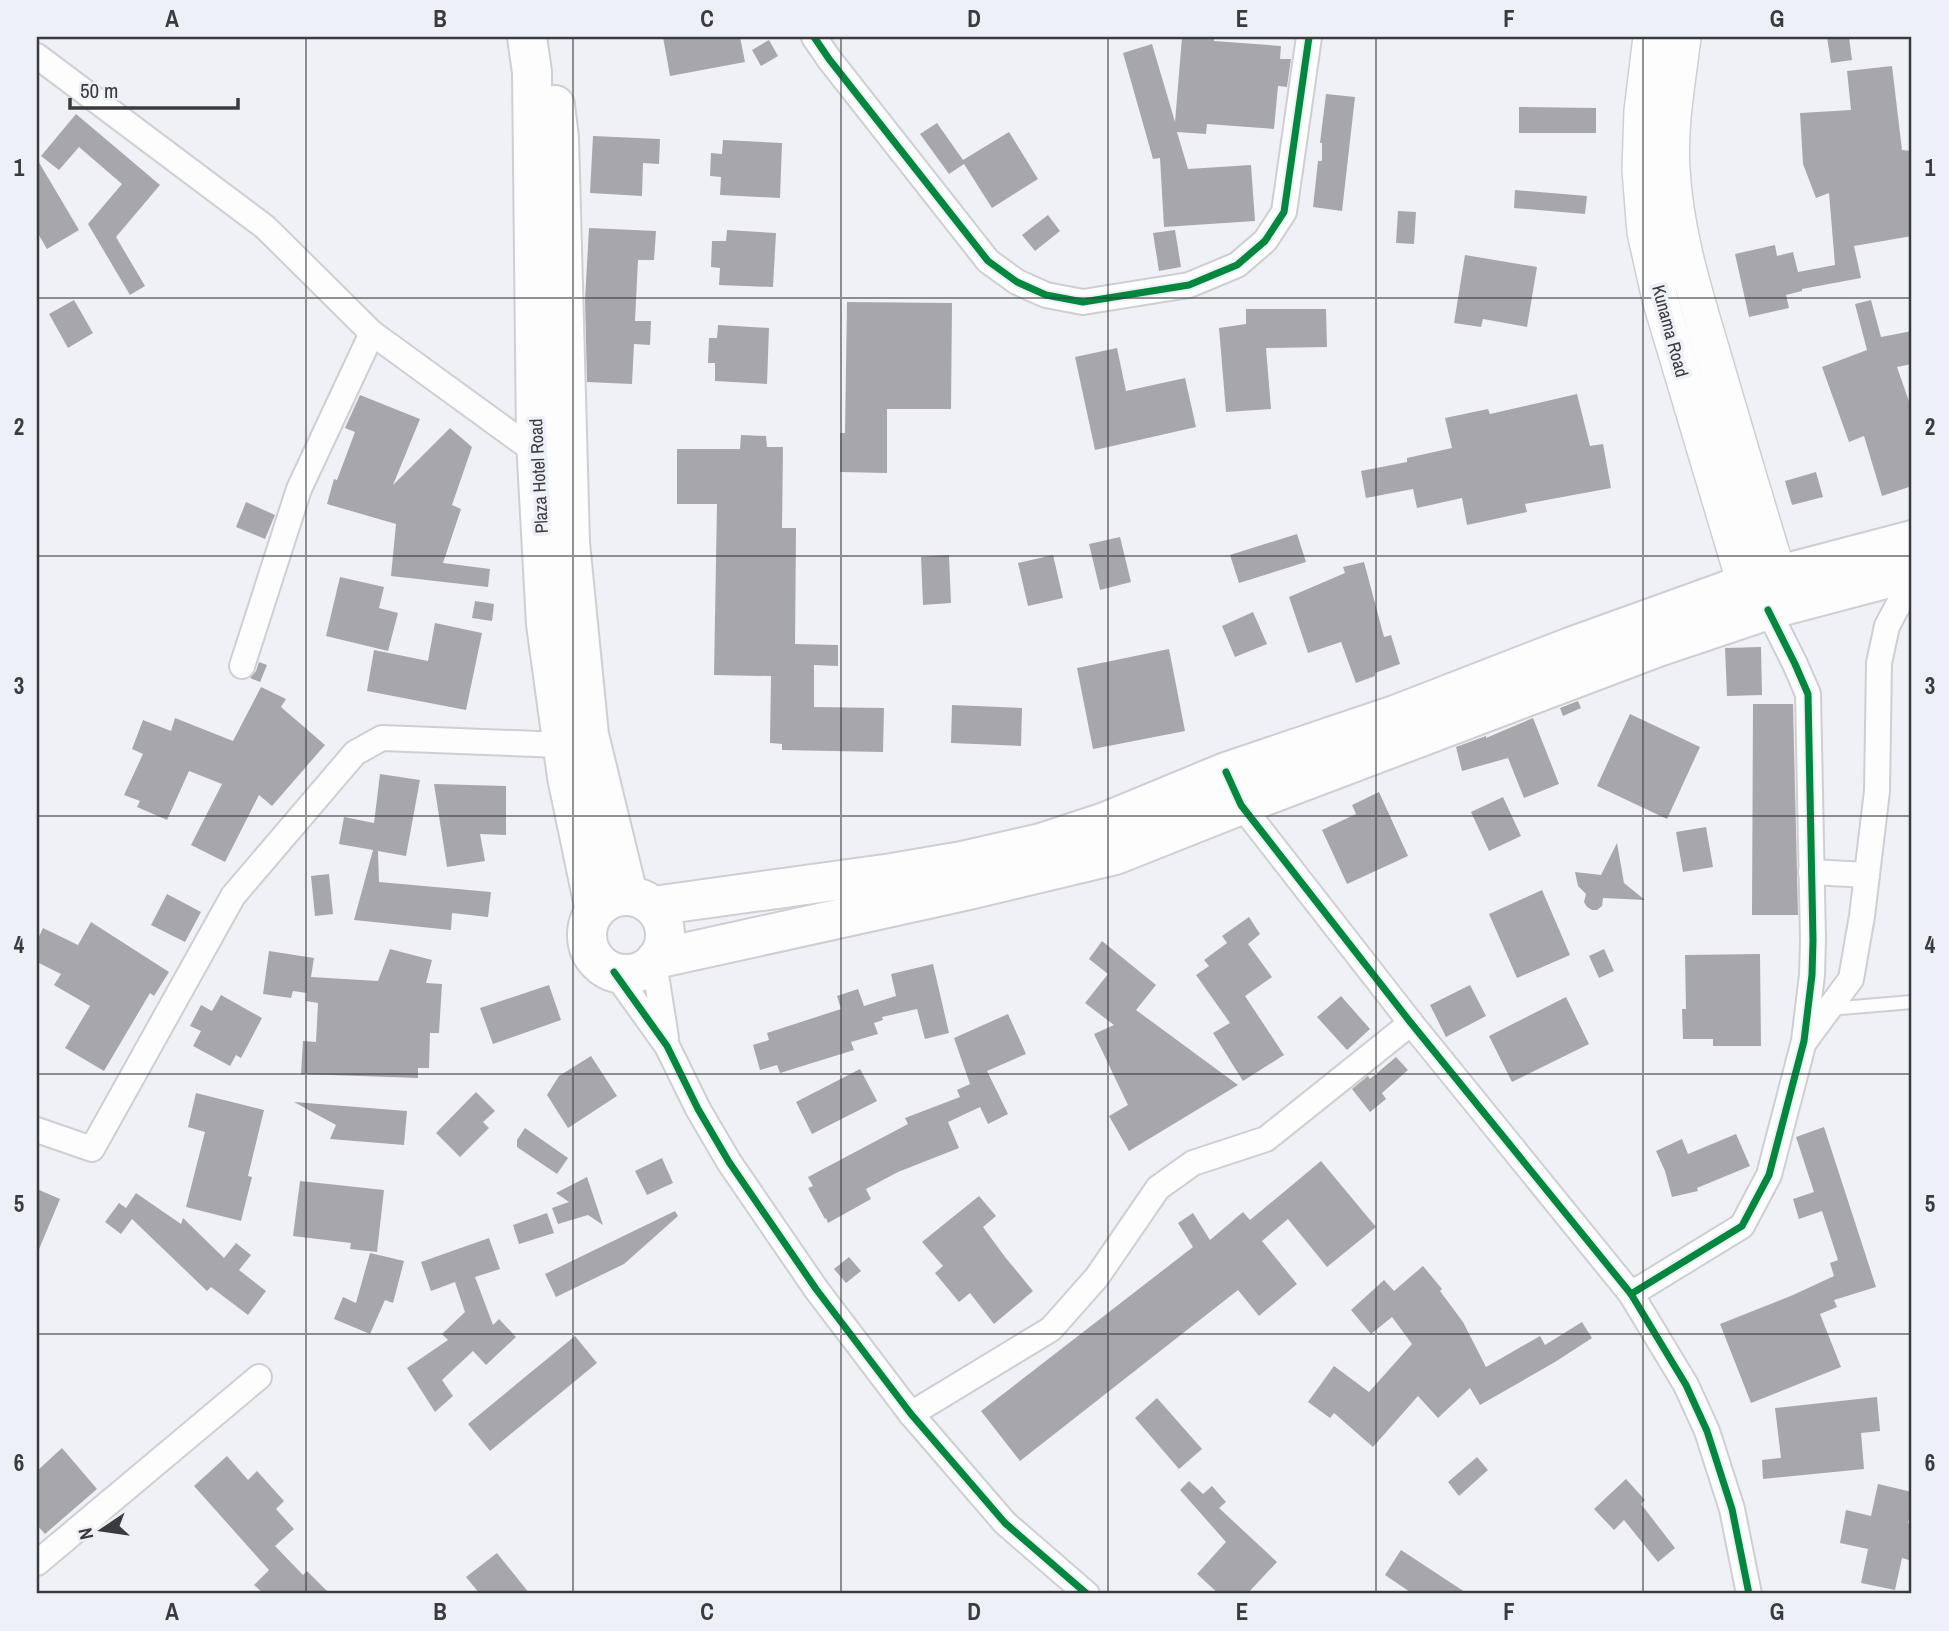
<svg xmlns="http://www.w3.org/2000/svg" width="1949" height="1631" font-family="'Archivo Narrow',sans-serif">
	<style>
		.building { fill: #a7a7ab }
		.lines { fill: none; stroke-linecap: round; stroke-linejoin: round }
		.lane-casing { stroke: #cecfd3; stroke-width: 16 }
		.street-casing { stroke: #cecfd3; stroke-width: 28 }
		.secondary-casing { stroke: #cecfd3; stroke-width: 38 }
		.primary-casing { stroke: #cecfd3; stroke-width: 42 }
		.lane { stroke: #fdfdfe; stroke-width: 12 }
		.street { stroke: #fdfdfe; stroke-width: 24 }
		.secondary { stroke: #fdfdfe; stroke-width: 35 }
		.primary { stroke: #fdfdfe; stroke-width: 38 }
		.cycleway-casing { stroke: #eef0f8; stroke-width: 11 }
		.cycleway { stroke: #00873e; stroke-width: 7 }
		.grid { fill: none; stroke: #3a3b3e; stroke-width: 2; stroke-opacity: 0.55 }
		.labels { text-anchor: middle; stroke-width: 7; stroke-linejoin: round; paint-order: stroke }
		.street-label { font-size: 18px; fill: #3a3b3e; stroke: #eef0f8 }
		.neatline { fill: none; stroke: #3a3b3e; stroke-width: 2.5 }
		.grid-label { font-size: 23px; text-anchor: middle; font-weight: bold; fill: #3a3b3e }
	</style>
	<rect width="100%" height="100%" fill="#f0f1f6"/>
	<g class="building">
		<polygon points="663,37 740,37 745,62 670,76"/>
		<polygon points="1182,37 1214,37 1214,41 1281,46 1280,59 1291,59 1287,87 1278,86 1274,129 1207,124 1206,134 1177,132 1188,169 1251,165 1255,221 1164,227 1160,158 1153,159 1123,53 1152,44 1175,122"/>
		<polygon points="1827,37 1849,37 1852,60 1831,63"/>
		<polygon points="769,40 778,56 761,66 752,50"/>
		<polygon points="1892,66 1902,150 1912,151 1912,236 1854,246 1861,278 1802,289 1802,291 1786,295 1789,308 1749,317 1735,254 1775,245 1777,256 1793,252 1798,272 1835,265 1829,193 1816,198 1803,164 1800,113 1851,110 1847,71"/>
		<polygon points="1326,94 1355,97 1342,211 1313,207 1318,161 1322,161 1322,143 1320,143"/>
		<polygon points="1519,107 1596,108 1596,133 1519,133"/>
		<polygon points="76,114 160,185 116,237 145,286 130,295 88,224 122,184 79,147 59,170 41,156"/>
		<polygon points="937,123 963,160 1009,132 1038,179 992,208 964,164 949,174 920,134"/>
		<polygon points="593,136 660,139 659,164 643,163 642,196 590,193"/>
		<polygon points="723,140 782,143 780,198 720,195 721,177 710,176 711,153 722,154"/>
		<polygon points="37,159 79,230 47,249 37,232"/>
		<polygon points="1515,190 1587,196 1585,214 1514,208"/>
		<polygon points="1398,211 1416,212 1414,244 1396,243"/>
		<polygon points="1048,215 1060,231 1035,251 1022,235"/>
		<polygon points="589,228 656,231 654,260 638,260 635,321 651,321 650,345 634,344 632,384 587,382 585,300"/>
		<polygon points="727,230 776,233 773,287 719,285 720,268 711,267 712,241 726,241"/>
		<polygon points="1175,230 1181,267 1159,271 1153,233"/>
		<polygon points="1465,255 1537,267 1527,327 1483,319 1481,327 1454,323"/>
		<polygon points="74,300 93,333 68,348 49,314"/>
		<polygon points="1871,300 1881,337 1912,331 1912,364 1897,367 1912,410 1912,486 1882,496 1864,436 1849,442 1822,367 1867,350 1855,304"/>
		<polygon points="847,302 952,303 951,409 887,409 887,473 840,472 840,433 845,433"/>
		<polygon points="1246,309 1326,309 1327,347 1266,348 1271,409 1226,412 1219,328 1246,324"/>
		<polygon points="718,325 769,328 767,384 715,381 715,363 708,363 709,338 717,338"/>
		<polygon points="1117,348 1126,391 1185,378 1196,427 1095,450 1075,357"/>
		<polygon points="1577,394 1590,446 1603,444 1611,488 1525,504 1527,512 1467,525 1462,498 1417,508 1413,489 1366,498 1361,471 1407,462 1407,458 1452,448 1445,418 1488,409 1490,414"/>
		<polygon points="360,395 420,419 393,485 450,428 472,447 452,505 461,509 443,563 490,569 488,587 391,576 396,524 327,504 334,479 337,480 355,432 345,428"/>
		<polygon points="741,435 766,436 767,447 783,447 782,528 796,528 795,644 838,645 838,666 814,665 814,707 884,708 883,752 782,750 782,744 770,743 771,676 714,675 717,504 677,504 677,449 740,449"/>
		<polygon points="1816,472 1823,497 1792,505 1785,481"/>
		<polygon points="246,502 275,515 265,539 236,527"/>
		<polygon points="1297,534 1306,562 1239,583 1230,555"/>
		<polygon points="1120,537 1131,582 1100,590 1089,544"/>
		<polygon points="949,555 951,603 923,605 921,557"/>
		<polygon points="1053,555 1063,598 1028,606 1018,563"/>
		<polygon points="1364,562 1384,637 1391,635 1400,664 1375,673 1375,676 1356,683 1341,642 1308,653 1289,597 1345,573 1343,567"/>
		<polygon points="340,577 384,587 379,608 398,613 388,651 326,636"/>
		<polygon points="475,601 494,604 492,621 472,618"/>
		<polygon points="1253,612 1267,644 1235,657 1222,626"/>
		<polygon points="435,623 482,633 466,710 367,691 374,650 428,661"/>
		<polygon points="1761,647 1762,695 1727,696 1725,648"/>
		<polygon points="1169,649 1185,731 1093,749 1077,668"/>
		<polygon points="259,662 267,665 260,682 250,678 256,671"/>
		<polygon points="261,687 286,699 281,707 325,745 272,806 259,795 225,862 191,845 222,784 189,771 167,820 137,807 140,801 124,795 143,754 132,749 143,720 171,731 175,718 233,741"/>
		<polygon points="1578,701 1581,708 1563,716 1560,708"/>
		<polygon points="1753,704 1793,704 1798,915 1752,915"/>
		<polygon points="952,705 1022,708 1021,746 951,743"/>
		<polygon points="1630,714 1700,747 1667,819 1597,786"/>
		<polygon points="1533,718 1559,784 1524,798 1508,758 1462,771 1456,747 1486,736 1486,738"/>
		<polygon points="380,774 420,780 406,856 378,851 379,882 491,892 488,917 452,913 451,930 354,920 373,850 339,844 344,817 374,823"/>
		<polygon points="434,784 506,786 506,835 480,834 485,861 447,867"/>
		<polygon points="1379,792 1408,856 1347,884 1322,830 1356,814 1352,805"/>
		<polygon points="1503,797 1521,836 1489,851 1471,812"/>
		<polygon points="1706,827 1713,867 1683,872 1676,832"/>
		<polygon points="1617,843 1624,883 1645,900 1603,898 1602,906 1597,910 1592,910 1587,907 1584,902 1586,894 1578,886 1575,872 1601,875"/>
		<polygon points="329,874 333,914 315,916 311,876"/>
		<polygon points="1542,890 1570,955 1517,978 1489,914"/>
		<polygon points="167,894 201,912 185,942 151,925"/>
		<polygon points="1249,917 1260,934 1248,944 1272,977 1245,996 1284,1055 1243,1081 1213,1033 1230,1023 1196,975 1209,966 1204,960 1227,943 1222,936"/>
		<polygon points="91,922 169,972 154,996 150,993 104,1071 65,1048 90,1006 54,985 61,974 37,962 37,941 43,928 78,945"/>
		<polygon points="1102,941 1156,985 1136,1010 1238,1085 1129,1151 1109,1116 1128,1105 1094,1034 1114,1025 1085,1003 1108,974 1089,959"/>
		<polygon points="390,949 432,960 426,983 442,984 439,1033 430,1033 429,1068 418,1068 418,1078 301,1074 303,1041 316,1042 318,1003 306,1001 307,993 293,991 291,998 263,994 269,951 314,958 311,977 378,981"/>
		<polygon points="1604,949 1614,971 1599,978 1589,956"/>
		<polygon points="1760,954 1761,1046 1713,1046 1713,1039 1683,1039 1682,1009 1686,1009 1685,955"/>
		<polygon points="933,964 949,1033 925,1039 917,1009 882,1017 883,1020 874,1023 878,1034 851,1042 854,1050 780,1073 777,1065 760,1070 753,1045 769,1040 767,1033 841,1009 837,996 858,989 864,1006 896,996 891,974"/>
		<polygon points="549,985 561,1020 493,1044 480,1008"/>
		<polygon points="1470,985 1486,1016 1446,1037 1430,1005"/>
		<polygon points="221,995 262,1018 241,1058 236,1055 230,1066 193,1046 201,1031 190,1026 201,1005 212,1011"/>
		<polygon points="1341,996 1370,1029 1347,1050 1317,1017"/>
		<polygon points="1566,997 1589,1044 1512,1082 1489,1036"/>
		<polygon points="1008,1014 1026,1054 987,1071 1008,1114 988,1124 980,1107 948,1122 959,1148 898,1172 866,1189 871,1199 828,1223 826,1218 825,1219 808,1188 813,1186 808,1177 908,1124 905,1118 960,1097 957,1090 970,1084 954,1038"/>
		<polygon points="591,1056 617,1096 568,1128 547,1095 559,1076"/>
		<polygon points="1396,1057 1408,1070 1382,1093 1386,1099 1370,1112 1352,1089 1368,1076 1370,1079"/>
		<polygon points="860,1069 877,1101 812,1134 796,1102"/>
		<polygon points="476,1092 495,1111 483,1122 489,1128 460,1157 436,1133"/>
		<polygon points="196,1093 264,1110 248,1176 252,1177 241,1221 186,1207 205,1132 188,1127"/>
		<polygon points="294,1102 407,1111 404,1145 330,1139 336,1125"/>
		<polygon points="1824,1127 1876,1287 1834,1300 1837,1307 1820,1314 1841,1367 1751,1403 1720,1324 1793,1295 1834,1276 1830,1263 1838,1260 1822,1211 1799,1219 1793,1199 1814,1192 1796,1137"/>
		<polygon points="525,1128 568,1158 557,1174 517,1147 517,1140"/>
		<polygon points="1736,1134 1750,1166 1697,1188 1698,1191 1672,1197 1665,1171 1656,1151 1682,1139 1688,1154"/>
		<polygon points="662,1158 673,1183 647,1195 635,1171"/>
		<polygon points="1321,1161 1376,1227 1327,1267 1288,1219 1262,1241 1297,1284 1259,1316 1238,1290 1020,1461 981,1411 1193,1247 1178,1223 1193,1213 1210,1240 1243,1212 1250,1220"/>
		<polygon points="587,1177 603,1225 588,1215 558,1224 552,1208 569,1202 556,1193"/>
		<polygon points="300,1181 384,1190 377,1252 350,1249 351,1243 293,1236"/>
		<polygon points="37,1189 60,1199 37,1254"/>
		<polygon points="136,1193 181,1224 183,1218 224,1258 236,1243 251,1255 239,1270 266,1291 248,1315 211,1287 207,1291 132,1219 121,1234 105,1222 119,1203 126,1208"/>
		<polygon points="979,1196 996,1216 983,1227 1005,1257 1033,1291 994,1324 970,1293 959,1302 935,1273 943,1266 922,1242"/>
		<polygon points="675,1211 678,1216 624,1264 556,1297 545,1274"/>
		<polygon points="547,1213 554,1233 519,1244 513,1225"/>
		<polygon points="489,1238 500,1269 475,1277 493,1325 499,1319 516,1337 486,1365 473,1351 442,1380 453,1396 435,1412 407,1368 448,1340 442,1334 465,1312 455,1282 431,1291 421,1262"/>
		<polygon points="370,1253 404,1261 393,1303 385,1300 370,1334 334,1319 343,1297 356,1303"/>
		<polygon points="849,1257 861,1271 846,1283 834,1269"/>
		<polygon points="1423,1266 1442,1289 1440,1291 1463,1322 1486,1367 1540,1336 1545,1345 1582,1322 1592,1338 1555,1362 1480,1405 1470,1388 1438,1418 1418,1396 1373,1447 1334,1413 1330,1418 1308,1402 1334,1366 1369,1392 1412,1344 1392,1317 1371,1334 1351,1310 1384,1280 1394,1291"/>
		<polygon points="575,1336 597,1363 490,1451 468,1424"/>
		<polygon points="1877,1397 1880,1431 1861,1433 1864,1469 1763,1479 1762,1460 1781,1458 1775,1408"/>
		<polygon points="1157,1398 1202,1449 1179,1469 1135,1418"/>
		<polygon points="62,1448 97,1489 45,1534 37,1525 37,1471"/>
		<polygon points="227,1456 248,1480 257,1471 284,1501 276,1509 294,1529 275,1546 303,1575 307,1571 330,1594 264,1594 254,1585 269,1570 194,1486"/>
		<polygon points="1477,1457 1488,1470 1459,1496 1448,1482"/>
		<polygon points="1626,1479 1645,1500 1641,1504 1675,1548 1658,1562 1624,1520 1614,1530 1594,1509"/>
		<polygon points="1189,1481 1203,1494 1212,1486 1226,1502 1219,1508 1277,1562 1247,1594 1219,1594 1197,1574 1226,1542 1180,1490"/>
		<polygon points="1878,1484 1912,1492 1912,1505 1908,1523 1912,1524 1912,1561 1902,1558 1895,1590 1861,1583 1868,1549 1840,1543 1846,1510 1871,1516"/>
		<polygon points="1401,1550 1468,1594 1413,1594 1385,1575"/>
		<polygon points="497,1553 530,1594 480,1594 466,1577"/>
	</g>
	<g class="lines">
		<defs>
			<polyline id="lane" points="1829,1009 1912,1002"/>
			<g id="street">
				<polyline points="814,37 829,59 988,261 1017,282 1046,295 1083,302 1189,285 1237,265 1265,241 1284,212 1309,37"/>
				<polyline points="37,56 265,227 372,333 537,453"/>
				<polyline points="242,666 299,489 372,333"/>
				<polyline points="1235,792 1241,805 1411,1023 1631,1294 1686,1385 1707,1431 1732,1509 1749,1594"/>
				<polyline points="1811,872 1867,875"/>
				<polyline points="654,962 666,1038"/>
				<polyline points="614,972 667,1046 698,1109 729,1162 816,1289 911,1414 1005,1523 1087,1594"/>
				<polyline points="1805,1041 1851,979 1862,916 1877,791 1879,663 1887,626 1912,579"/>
				<polyline points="37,1130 92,1149 233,896 355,753 382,738 563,745"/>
				<polyline points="1631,1294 1742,1226 1769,1175 1804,1041 1812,975 1813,940 1808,694 1795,664 1768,610"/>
				<polyline points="911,1414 1051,1329 1097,1277 1158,1188 1193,1163 1266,1139 1411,1023"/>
				<polyline points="37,1563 259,1377"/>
			</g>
			<g id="secondary">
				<polyline points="1651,37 1642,111 1640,170 1645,232 1660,299 1745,584 1764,606"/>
				<path d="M1683,37C1678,80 1669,125 1672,169C1675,229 1693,288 1710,345C1732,421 1755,498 1778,574L1796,597"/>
			</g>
			<g id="primary">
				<polyline points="527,37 532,72 536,441 546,624 567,777 595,911"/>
				<polyline points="555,105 559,138 570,543 589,735 628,895"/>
				<circle cx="626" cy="935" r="39"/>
				<polyline points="653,906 892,873 962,861 1041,843 1105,822 1226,772 1395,715 1573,646 1745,584 1912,540"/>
				<polyline points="656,959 969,890 1115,855 1241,805 1658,647 1768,610 1912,572"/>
			</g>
		</defs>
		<use href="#lane" class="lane-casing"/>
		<use href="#street" class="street-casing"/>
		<use href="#secondary" class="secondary-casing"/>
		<use href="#primary" class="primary-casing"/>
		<use href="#lane" class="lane"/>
		<use href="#street" class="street"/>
		<use href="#secondary" class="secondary"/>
		<use href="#primary" class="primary"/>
		<defs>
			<g id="cycleway">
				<polyline points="814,37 829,59 988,261 1017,282 1046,295 1083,302 1189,285 1237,265 1265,241 1284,212 1309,37"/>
				<polyline points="1226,772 1241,805 1411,1023 1631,1294 1686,1385 1707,1431 1732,1509 1749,1594"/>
				<polyline points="614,972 667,1046 698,1109 729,1162 816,1289 911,1414 1005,1523 1087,1594"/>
				<polyline points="1631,1294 1742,1226 1769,1175 1804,1041 1812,975 1813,940 1808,694 1795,664 1768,610"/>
			</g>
		</defs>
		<use href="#cycleway" class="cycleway-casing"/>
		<use href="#cycleway" class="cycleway"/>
	</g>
	<path class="grid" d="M306,37V1594M573,37V1594M841,37V1594M1108,37V1594M1376,37V1594M1643,37V1594M37,298H1912M37,556H1912M37,816H1912M37,1074H1912M37,1334H1912"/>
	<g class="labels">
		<g class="street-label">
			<text transform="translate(1670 331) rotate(75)" y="6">Kunama Road</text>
			<text transform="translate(539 476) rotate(-93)" y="6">Plaza Hotel Road</text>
		</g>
	</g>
	<rect width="1949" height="1631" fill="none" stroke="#eef0f8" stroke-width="77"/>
	<g transform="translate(102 1530) rotate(257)" stroke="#eef0f8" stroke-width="5" paint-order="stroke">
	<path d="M0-5L12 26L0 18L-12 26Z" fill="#3a3b3e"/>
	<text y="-10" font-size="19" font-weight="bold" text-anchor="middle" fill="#3a3b3e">N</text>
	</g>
	<path d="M70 98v10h168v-10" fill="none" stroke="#3a3b3e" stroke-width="3.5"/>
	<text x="80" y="98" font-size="21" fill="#3a3b3e" stroke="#eef0f8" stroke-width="5" paint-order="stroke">50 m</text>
	<rect x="38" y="38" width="1872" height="1554" class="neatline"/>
	<g class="grid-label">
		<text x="172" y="27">A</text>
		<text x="440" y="27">B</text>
		<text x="707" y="27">C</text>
		<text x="974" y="27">D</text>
		<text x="1242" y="27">E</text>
		<text x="1509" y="27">F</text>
		<text x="1777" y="27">G</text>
		<text x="19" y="176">1</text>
		<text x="1930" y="176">1</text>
		<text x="19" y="435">2</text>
		<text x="1930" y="435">2</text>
		<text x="19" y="694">3</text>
		<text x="1930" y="694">3</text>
		<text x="19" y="953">4</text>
		<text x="1930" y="953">4</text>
		<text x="19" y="1212">5</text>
		<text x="1930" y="1212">5</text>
		<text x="19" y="1471">6</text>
		<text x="1930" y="1471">6</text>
		<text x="172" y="1620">A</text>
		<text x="440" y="1620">B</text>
		<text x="707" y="1620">C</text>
		<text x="974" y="1620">D</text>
		<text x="1242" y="1620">E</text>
		<text x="1509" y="1620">F</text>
		<text x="1777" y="1620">G</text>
	</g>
</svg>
